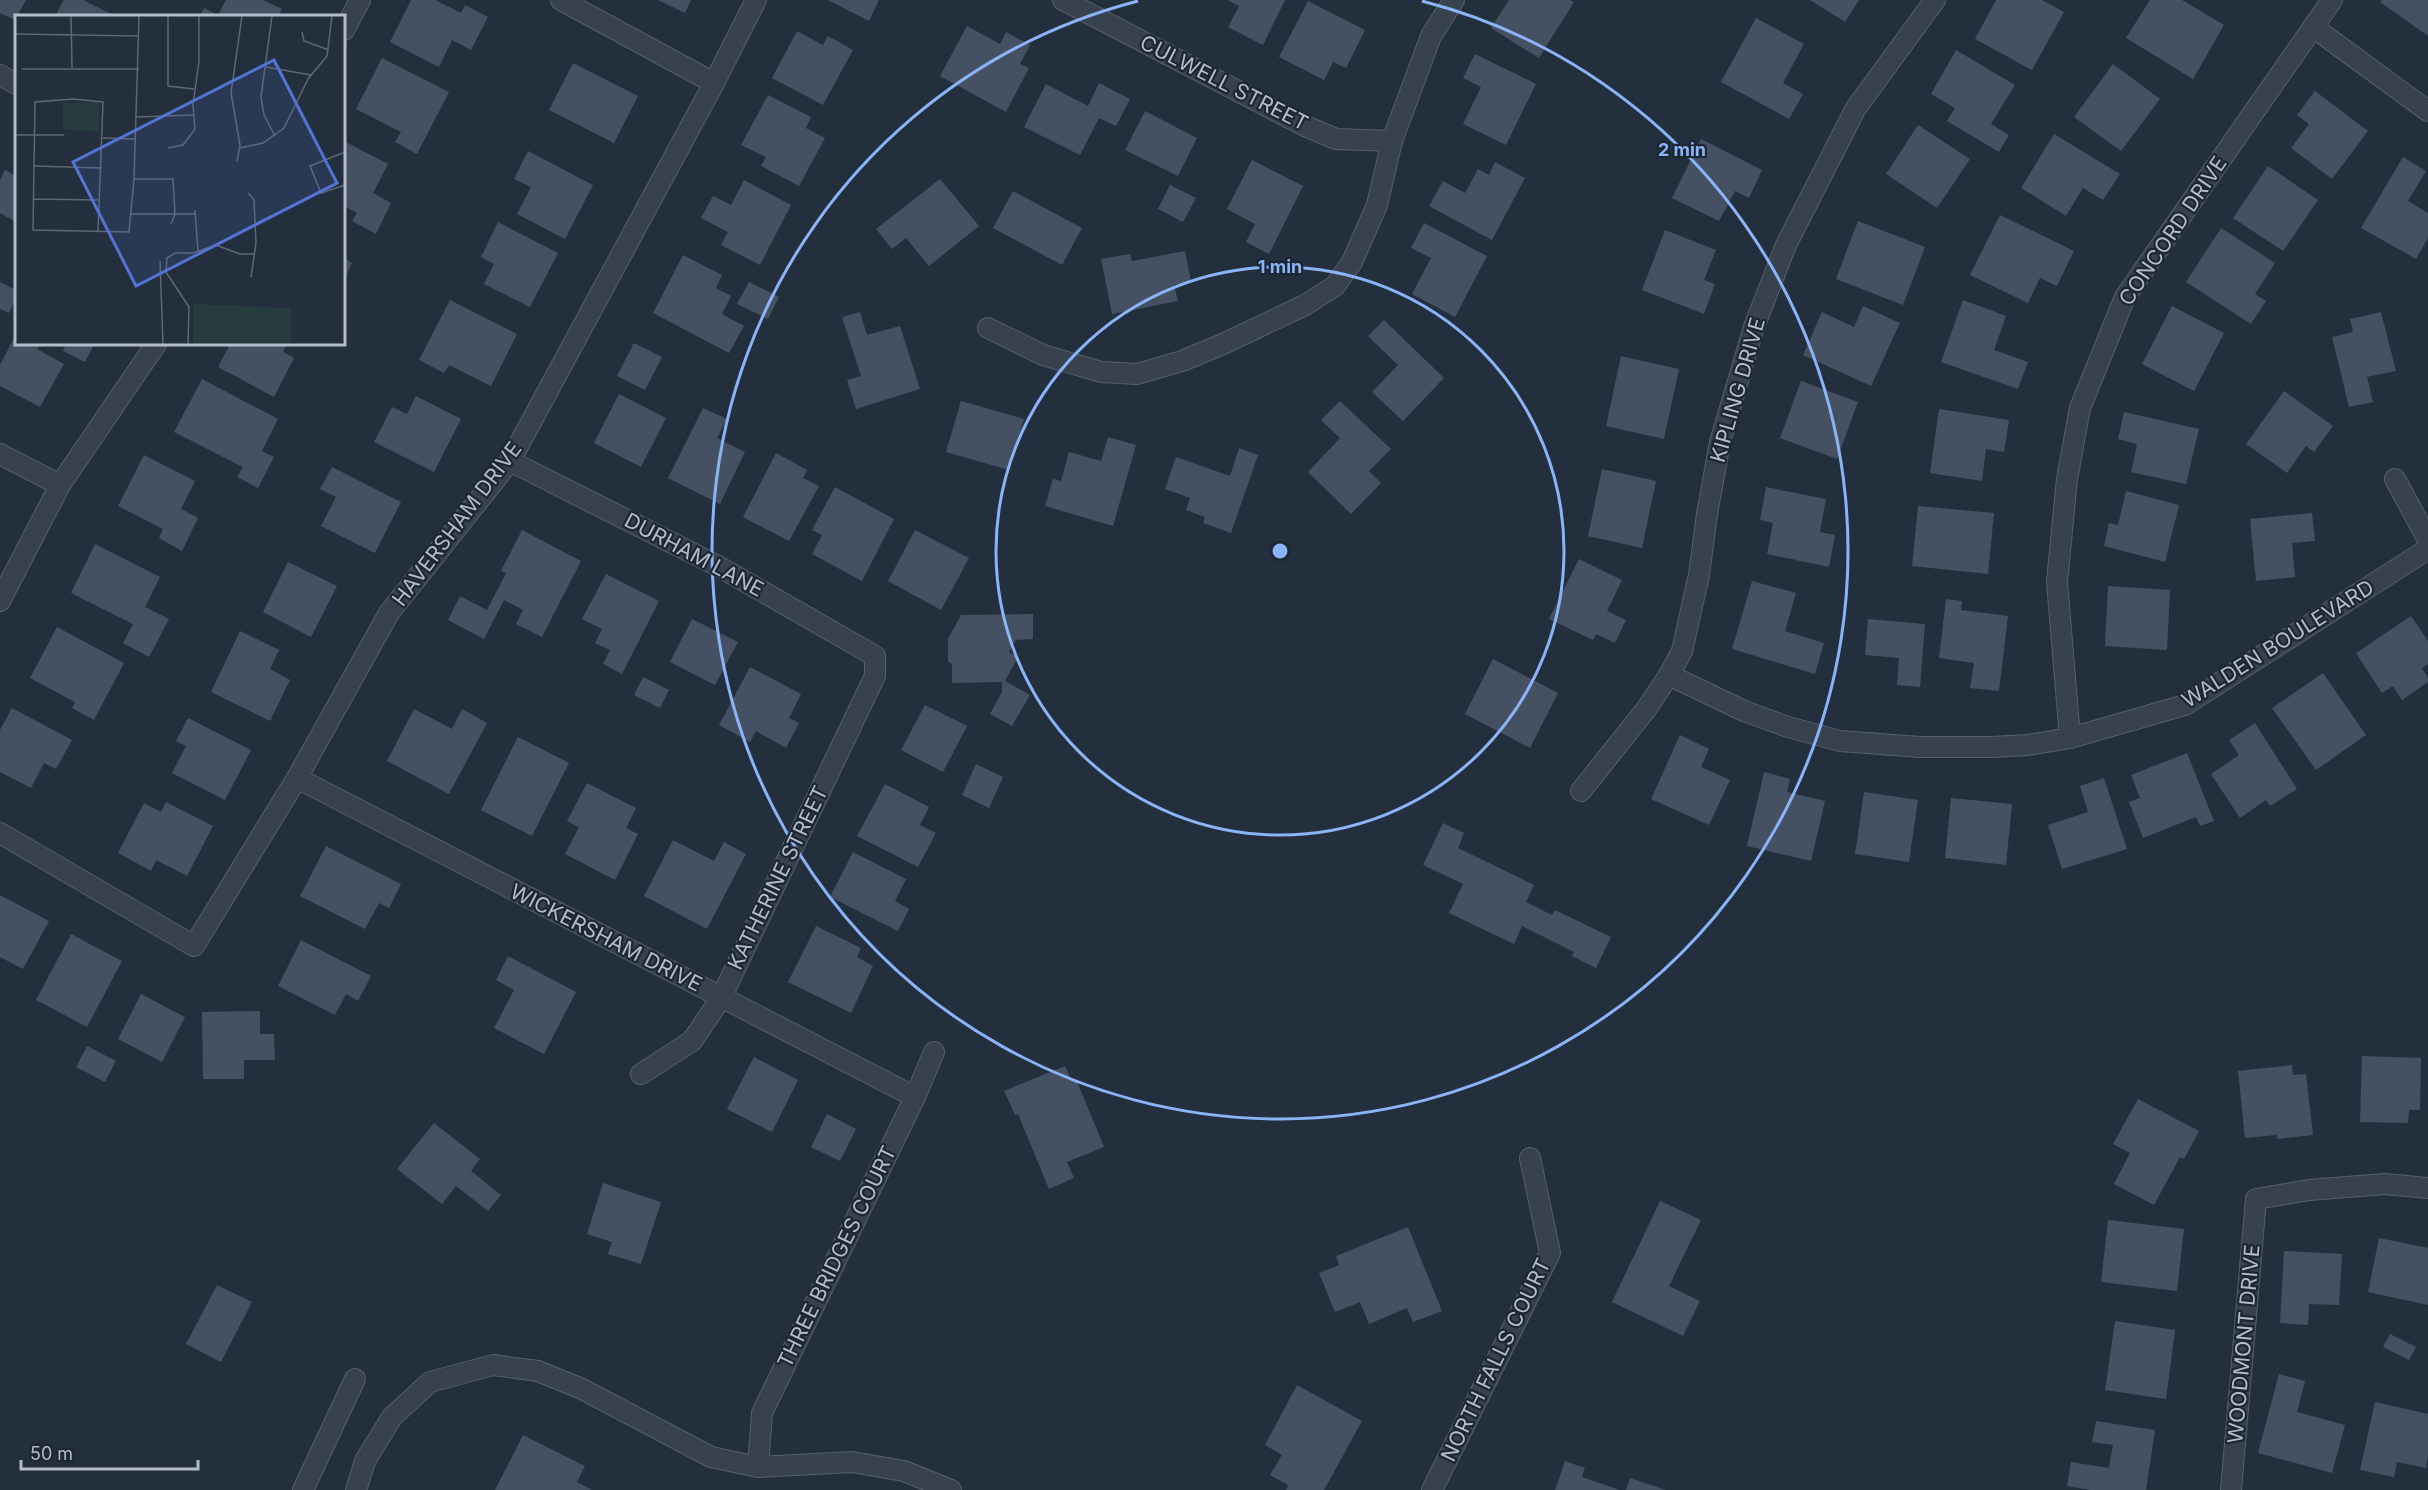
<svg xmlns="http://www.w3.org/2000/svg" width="2428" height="1490" font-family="Inter,sans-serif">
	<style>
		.building { fill: #455162 }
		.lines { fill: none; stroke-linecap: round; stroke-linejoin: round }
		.minor-casing { stroke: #565f6c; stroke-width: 22 }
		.minor { stroke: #38414e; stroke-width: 20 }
		.ring { fill: none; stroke: #8ab4f8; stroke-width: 3 }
		.labels { text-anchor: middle; stroke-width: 4.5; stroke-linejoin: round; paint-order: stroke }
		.street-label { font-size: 21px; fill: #b4bcc9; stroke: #1d2633 }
		.inset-road { fill: none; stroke: #5e6776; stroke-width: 1.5 }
		.view { fill: #5274d3; fill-opacity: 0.15; stroke: #5274d3; stroke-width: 3 }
		.inset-edge { fill: none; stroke: #b4bcc9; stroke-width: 3 }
		.centre { fill: #8ab4f8; stroke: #1d2633; stroke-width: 3 }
		.ring-label { font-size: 18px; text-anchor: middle; font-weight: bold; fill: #8ab4f8; stroke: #1d2633; stroke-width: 4.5; stroke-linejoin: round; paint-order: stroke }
	</style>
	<rect width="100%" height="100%" fill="#242f3e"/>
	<g class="building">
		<polygon points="0,0 26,0 15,20 0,13"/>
		<polygon points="64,0 83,0 115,16 55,16"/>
		<polygon points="226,0 263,0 282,9 279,16 200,16 204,8 218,15"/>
		<polygon points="411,0 435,0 461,13 465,5 488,17 471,50 452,40 439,67 390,42"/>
		<polygon points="658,0 691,0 685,13"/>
		<polygon points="828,0 879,0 869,21"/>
		<polygon points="1227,0 1285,0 1263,45 1228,27 1239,6"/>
		<polygon points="1509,0 1570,0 1574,2 1539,58 1491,28"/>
		<polygon points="1810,0 1859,0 1845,22"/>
		<polygon points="1996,0 2042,0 2064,12 2032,70 1975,39"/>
		<polygon points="2150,0 2182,0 2224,25 2193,79 2126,38"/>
		<polygon points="2381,0 2428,0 2428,36 2380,2"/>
		<polygon points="1308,1 1365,30 1346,68 1333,62 1324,80 1279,57"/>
		<polygon points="1756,18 1804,44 1783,83 1803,94 1789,119 1721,82"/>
		<polygon points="967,26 1000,44 1006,32 1030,45 1020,64 1029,68 1006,112 940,76"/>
		<polygon points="797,31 823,45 828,36 853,50 823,105 772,78"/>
		<polygon points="1956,50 2015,85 1991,124 2009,135 1999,152 1947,121 1955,108 1931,94"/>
		<polygon points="1475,54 1536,84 1506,145 1463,124 1481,87 1463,78"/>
		<polygon points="382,58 449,92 417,154 395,142 401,132 356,109"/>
		<polygon points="573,63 638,96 614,143 549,110"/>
		<polygon points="2113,64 2160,99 2121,151 2074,117"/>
		<polygon points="1099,83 1130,99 1116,126 1099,118 1080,155 1024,127 1046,84 1088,106"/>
		<polygon points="2315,91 2368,131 2332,179 2291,148 2309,124 2297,115"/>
		<polygon points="768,95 811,117 806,128 825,138 799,186 761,166 766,157 741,145"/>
		<polygon points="1145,111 1197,138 1178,176 1125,150"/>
		<polygon points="1918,125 1970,159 1937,208 1886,174"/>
		<polygon points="2054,134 2120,174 2103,200 2083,188 2066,216 2021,188"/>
		<polygon points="1701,139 1762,170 1749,198 1735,191 1719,221 1672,198"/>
		<polygon points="344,141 388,164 373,193 391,203 376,234 352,221 357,213 344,206"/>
		<polygon points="528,151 593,185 565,239 517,214 531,187 514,179"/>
		<polygon points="2403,157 2426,171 2408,201 2428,213 2428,238 2416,259 2361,228"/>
		<polygon points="1252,160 1303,186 1269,254 1246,242 1255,224 1227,209"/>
		<polygon points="1495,162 1525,178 1492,240 1429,206 1443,181 1465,193 1478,169 1489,175"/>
		<polygon points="2268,166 2318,200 2283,251 2233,218"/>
		<polygon points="5,170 14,175 16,171 16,222 0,213 0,180"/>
		<polygon points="940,179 979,226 929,266 906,238 892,249 876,229"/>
		<polygon points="744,180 791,205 760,265 721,245 728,232 701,218 713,196 731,205"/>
		<polygon points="1170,185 1196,198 1183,222 1158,209"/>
		<polygon points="1013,191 1082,228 1062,265 993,228"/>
		<polygon points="2000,215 2074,251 2057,286 2040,278 2028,303 1970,275"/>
		<polygon points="1858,221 1925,247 1903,305 1836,279"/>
		<polygon points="498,222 558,253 530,307 484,284 494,264 481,257"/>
		<polygon points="1424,223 1487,256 1455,317 1412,294 1431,258 1411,248"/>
		<polygon points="2221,228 2275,263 2255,294 2266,301 2251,324 2186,282"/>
		<polygon points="1665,230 1716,250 1704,280 1715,284 1704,314 1642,290"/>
		<polygon points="1185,251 1191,282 1174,285 1178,301 1112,314 1101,259 1130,254 1132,261"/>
		<polygon points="683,255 722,275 716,288 731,296 722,314 744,326 729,353 653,313"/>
		<polygon points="344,258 352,263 344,280"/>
		<polygon points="0,282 16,290 16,298 9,313 0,309"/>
		<polygon points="749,282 779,297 768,319 737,304"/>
		<polygon points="450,300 517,334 491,386 449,365 444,373 419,360"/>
		<polygon points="1963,300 2006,316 1994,350 2028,362 2018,389 1941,362"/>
		<polygon points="1863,306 1900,323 1871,386 1803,355 1822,312 1854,327"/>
		<polygon points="2172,306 2224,333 2194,391 2142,364"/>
		<polygon points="860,312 867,335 900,326 920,389 856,409 847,380 861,376 842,317"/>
		<polygon points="2381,312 2396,371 2367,377 2373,402 2349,407 2332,337 2353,332 2350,319"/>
		<polygon points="1384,320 1444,378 1403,421 1372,392 1398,365 1368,336"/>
		<polygon points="16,334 16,344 40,344 37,349 64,364 40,407 0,386 0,365"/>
		<polygon points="634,343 662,357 645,390 617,376"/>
		<polygon points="66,344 94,344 85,362 63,351"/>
		<polygon points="230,344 287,344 283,352 294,358 274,397 218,367"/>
		<polygon points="1621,356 1679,369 1664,439 1606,426"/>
		<polygon points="202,379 278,419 262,451 274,457 258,488 237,477 243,467 174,432"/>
		<polygon points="1801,381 1858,402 1837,459 1780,438"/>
		<polygon points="2284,391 2333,426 2314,452 2306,446 2287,473 2246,444"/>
		<polygon points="619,394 666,418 641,467 594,443"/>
		<polygon points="416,396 461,419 434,472 374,442 392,407 407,414"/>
		<polygon points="961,401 1024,419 1009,470 946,452"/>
		<polygon points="1340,401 1391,449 1369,471 1381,483 1351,514 1308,472 1340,438 1321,420"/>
		<polygon points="703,408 727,419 717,438 745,452 720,504 668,478"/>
		<polygon points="1939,409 2009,420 2004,452 1986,449 1982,481 1930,473"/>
		<polygon points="2124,412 2199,429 2186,484 2131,472 2137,444 2118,439"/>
		<polygon points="1108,437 1136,445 1113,526 1045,506 1053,479 1061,481 1069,452 1101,461"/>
		<polygon points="1239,448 1258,455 1231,533 1203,523 1205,517 1186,510 1190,498 1165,489 1176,457 1230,476"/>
		<polygon points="776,453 807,470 803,478 819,486 789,541 743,517"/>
		<polygon points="144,455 195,481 181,509 198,518 182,551 159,538 163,529 118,506"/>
		<polygon points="332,467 401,502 375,553 321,526 336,497 320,489"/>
		<polygon points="1602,469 1656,481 1642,548 1588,536"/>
		<polygon points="835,487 894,519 862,581 812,554 822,535 812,530"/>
		<polygon points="1766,487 1826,499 1820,532 1835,535 1829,567 1767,554 1773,523 1760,520"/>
		<polygon points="2126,491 2179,505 2165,562 2104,546 2109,523 2118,525"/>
		<polygon points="1918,506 1994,513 1988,574 1912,566"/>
		<polygon points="2312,513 2315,541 2292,543 2295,577 2256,581 2250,519"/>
		<polygon points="522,530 581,561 542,637 516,624 523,610 504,600 484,639 448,620 460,596 487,610 506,573 501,571"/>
		<polygon points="915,530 969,558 941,610 888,581"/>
		<polygon points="95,544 160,577 145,607 169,619 149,657 123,643 133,624 71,593"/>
		<polygon points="1579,559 1622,580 1607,611 1626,620 1615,643 1596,634 1593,640 1549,619"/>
		<polygon points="288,562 337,586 311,637 263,612"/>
		<polygon points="606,574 659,601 622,674 603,664 610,650 595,643 602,629 582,619"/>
		<polygon points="1752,581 1796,593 1785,631 1824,643 1815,674 1732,649"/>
		<polygon points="2108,586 2170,590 2167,650 2105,646"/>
		<polygon points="1946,599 1962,601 1961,610 2008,616 1999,691 1970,688 1974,663 1939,658"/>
		<polygon points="1033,614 1033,639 1016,640 1009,652 1018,657 1005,681 1030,695 1012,726 990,714 1002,692 1002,682 952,683 952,664 948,662 948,639 961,615"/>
		<polygon points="2411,616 2428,641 2428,664 2422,668 2428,678 2428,682 2402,700 2393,686 2382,693 2356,653"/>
		<polygon points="692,619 738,642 715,685 670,662"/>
		<polygon points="1868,619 1925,624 1920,687 1897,685 1899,658 1865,655"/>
		<polygon points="57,627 124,663 94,720 72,708 75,702 30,678"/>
		<polygon points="240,631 279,650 270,669 290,680 270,721 211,692"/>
		<polygon points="1493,659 1558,693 1530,748 1465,714"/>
		<polygon points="750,667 801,694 789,718 799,723 786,748 756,731 750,742 719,725"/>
		<polygon points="2323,673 2366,735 2316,770 2272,708"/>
		<polygon points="643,677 669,690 660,708 634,695"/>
		<polygon points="925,705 967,726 943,772 901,750"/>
		<polygon points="12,708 72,740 56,769 44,763 31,788 0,772 0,730"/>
		<polygon points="414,709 452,729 462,709 487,723 449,794 387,761"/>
		<polygon points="188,718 251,750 225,800 172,773 186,746 176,741"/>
		<polygon points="2255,723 2297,789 2270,806 2266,800 2240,818 2211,774 2239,755 2229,740"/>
		<polygon points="1680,735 1709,749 1701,767 1730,780 1709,825 1651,799"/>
		<polygon points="518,737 569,763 532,836 481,810"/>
		<polygon points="2187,753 2214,821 2200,826 2196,817 2143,838 2129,802 2140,798 2131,775"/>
		<polygon points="976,764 1003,777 989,808 962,795"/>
		<polygon points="1764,772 1790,779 1787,792 1825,801 1811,861 1747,846"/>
		<polygon points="2104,778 2127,849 2062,869 2048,825 2088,812 2080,786"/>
		<polygon points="587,783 636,808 626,828 638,834 615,880 565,854 579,827 567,821"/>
		<polygon points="885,784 929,807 920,825 936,833 918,867 857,836"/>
		<polygon points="1864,792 1918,800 1909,862 1855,854"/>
		<polygon points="1951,798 2012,804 2006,865 1945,858"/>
		<polygon points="166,802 213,826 187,876 156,860 151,871 118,853 144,803 161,812"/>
		<polygon points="1443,823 1464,833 1458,848 1534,885 1526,902 1552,915 1555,910 1611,937 1596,968 1572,956 1574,952 1522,926 1514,944 1449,913 1463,884 1423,865"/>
		<polygon points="673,840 714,861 724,842 746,854 707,929 644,896"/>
		<polygon points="326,846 401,884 389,908 379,903 365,929 300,896"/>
		<polygon points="853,852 906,879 895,901 909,909 898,931 830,897"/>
		<polygon points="0,895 49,921 23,969 0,957"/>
		<polygon points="816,926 861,948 857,957 873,966 851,1013 788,982"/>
		<polygon points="71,934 122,961 87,1027 36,1000"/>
		<polygon points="301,940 371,976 358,1001 346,994 335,1015 278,986"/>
		<polygon points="508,956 576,992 544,1054 494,1028 514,990 496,980"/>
		<polygon points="141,994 185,1017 162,1062 118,1039"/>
		<polygon points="260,1011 260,1034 274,1034 275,1060 244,1060 244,1079 203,1079 202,1012"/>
		<polygon points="87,1046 116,1061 105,1082 76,1067"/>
		<polygon points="2362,1056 2421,1058 2420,1110 2409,1110 2408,1123 2360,1122"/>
		<polygon points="754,1057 798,1080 772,1132 727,1109"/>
		<polygon points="2292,1065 2293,1075 2306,1074 2313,1135 2277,1139 2277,1135 2245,1138 2238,1071"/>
		<polygon points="1065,1066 1072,1081 1076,1079 1104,1147 1067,1162 1074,1178 1049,1189 1018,1114 1015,1115 1004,1091"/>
		<polygon points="2138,1099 2199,1131 2184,1159 2180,1157 2154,1205 2114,1184 2130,1153 2113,1144"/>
		<polygon points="827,1114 856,1129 840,1161 811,1147"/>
		<polygon points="434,1123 480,1159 471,1171 501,1195 488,1211 456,1186 442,1204 397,1169"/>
		<polygon points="603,1183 661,1202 641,1264 608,1254 612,1242 587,1234"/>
		<polygon points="1660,1201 1701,1220 1669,1286 1700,1301 1683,1336 1612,1302"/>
		<polygon points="2108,1220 2184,1229 2177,1291 2101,1282"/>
		<polygon points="1408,1227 1442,1311 1413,1322 1407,1308 1369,1324 1360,1302 1335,1312 1319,1273 1339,1265 1336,1256"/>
		<polygon points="2379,1238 2428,1248 2428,1305 2368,1292"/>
		<polygon points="2284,1251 2342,1254 2339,1305 2309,1304 2308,1325 2280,1323"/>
		<polygon points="217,1285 252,1302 221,1362 186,1344"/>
		<polygon points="2115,1321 2175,1330 2166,1399 2105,1390"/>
		<polygon points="2390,1334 2416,1347 2409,1360 2383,1347"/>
		<polygon points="2279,1374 2305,1381 2297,1412 2345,1425 2332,1473 2258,1453"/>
		<polygon points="1297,1385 1362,1421 1324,1490 1286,1490 1288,1485 1270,1475 1282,1455 1265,1445"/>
		<polygon points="2375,1402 2428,1414 2428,1456 2426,1468 2397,1462 2394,1477 2360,1470"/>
		<polygon points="2096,1421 2155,1430 2146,1490 2091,1490 2067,1486 2071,1462 2109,1468 2113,1445 2092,1442"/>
		<polygon points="523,1435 585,1466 577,1482 592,1490 495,1490"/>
		<polygon points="1565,1461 1585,1468 1582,1477 1620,1490 1555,1490"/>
		<polygon points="1630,1478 1666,1490 1626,1490"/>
	</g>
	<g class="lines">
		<defs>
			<g id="minor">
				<polyline points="561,0 714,83"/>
				<polyline points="1063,0 1305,126 1336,139 1392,141"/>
				<polyline points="2313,27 2428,111"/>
				<polyline points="344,30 360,0"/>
				<polyline points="0,75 16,84"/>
				<polyline points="988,328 1043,355 1101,372 1137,374 1182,361 1223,344 1305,305 1335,286 1352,262 1377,205 1392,141 1431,36 1454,0"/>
				<polyline points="0,454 60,485"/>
				<polyline points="510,461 718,566 875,656 875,676 721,998 692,1041 641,1074"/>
				<polyline points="2395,479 2428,540"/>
				<polyline points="0,601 60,485 156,344"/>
				<polyline points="1669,675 1744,711 1788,727 1840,741 1920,747 1991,747 2028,745 2070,738 2185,705 2428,549"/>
				<polyline points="2070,738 2057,582 2067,479 2080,408 2125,297 2332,0"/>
				<polyline points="297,778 915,1097"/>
				<polyline points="1581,791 1647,708 1669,675 1682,651 1699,575 1707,514 1720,442 1754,327 1786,245 1856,108 1935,0"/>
				<polyline points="0,833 194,946 297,778 389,613 510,461 714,83 756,0"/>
				<polyline points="758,1467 762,1413 915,1097 934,1052"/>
				<polyline points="303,1490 355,1379"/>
				<polyline points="356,1490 365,1461 392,1417 430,1382 493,1365 538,1371 582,1389 711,1457 758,1467 852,1462 904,1471 951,1490"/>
				<polyline points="1432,1490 1550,1253 1530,1158"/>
				<polyline points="2231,1490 2256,1199 2309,1190 2385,1184 2428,1188"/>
			</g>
		</defs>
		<use href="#minor" class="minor-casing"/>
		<use href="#minor" class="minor"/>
	</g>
	<g class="ring">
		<circle cx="1280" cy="551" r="284"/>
		<path d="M1422 1A568 568 0 1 1 1138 1"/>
	</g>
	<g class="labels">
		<g class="street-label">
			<text transform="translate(1224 83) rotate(27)" y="7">CULWELL STREET</text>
			<text transform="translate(2173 231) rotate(-56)" y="7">CONCORD DRIVE</text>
			<text transform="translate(1738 390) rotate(-74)" y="7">KIPLING DRIVE</text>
			<text transform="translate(457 524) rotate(-53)" y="7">HAVERSHAM DRIVE</text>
			<text transform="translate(694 555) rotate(28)" y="7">DURHAM LANE</text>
			<text transform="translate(2278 644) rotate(-32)" y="7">WALDEN BOULEVARD</text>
			<text transform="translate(778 878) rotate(-64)" y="7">KATHERINE STREET</text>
			<text transform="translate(606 938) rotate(27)" y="7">WICKERSHAM DRIVE</text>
			<text transform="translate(837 1257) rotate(-64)" y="7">THREE BRIDGES COURT</text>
			<text transform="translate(2244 1344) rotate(-85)" y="7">WOODMONT DRIVE</text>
			<text transform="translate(1496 1360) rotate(-64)" y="7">NORTH FALLS COURT</text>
		</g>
	</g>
	<g transform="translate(15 15)">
		<rect width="330" height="330" fill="#242f3e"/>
		<path d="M84,87V117L48,114V88ZM178,289L276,293V329H178Z" fill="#263c3f"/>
		<path class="inset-road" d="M56,1L57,53M153,1V71L179,74M257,1L246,82L249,100L260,121M287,17L289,26L314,35M0,19L124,21M251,52L296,60M7,54H124M121,102L179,100M0,120H49M88,123L120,124M153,133L168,130L180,114L178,90L184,46V1M225,133L248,128L269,113L293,64L312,41L317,1M330,137L295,151L306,178L330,170M222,146L225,130L216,78L227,1M18,151L87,153M119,164H158L160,199L156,209M233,178L239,185L241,228L236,262M18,184L83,185M180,195L183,237M115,199H180M83,216L88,87L58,84L20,87L18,215L114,217L119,164L124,1M145,246L148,329M173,329L174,292L151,257L152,243L160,238H178L201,230L225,239H240"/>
		<path class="view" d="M259,45L322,168L121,271L58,147Z"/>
		<rect width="330" height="330" class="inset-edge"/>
	</g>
	<circle cx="1280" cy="551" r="9" class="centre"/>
	<g class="ring-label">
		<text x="1682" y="156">2 min</text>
		<text x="1280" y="273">1 min</text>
	</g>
	<path d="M21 1460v9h177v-9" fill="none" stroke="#b4bcc9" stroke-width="3"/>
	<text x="30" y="1460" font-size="18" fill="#b4bcc9" stroke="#1d2633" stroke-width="4.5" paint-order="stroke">50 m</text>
</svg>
